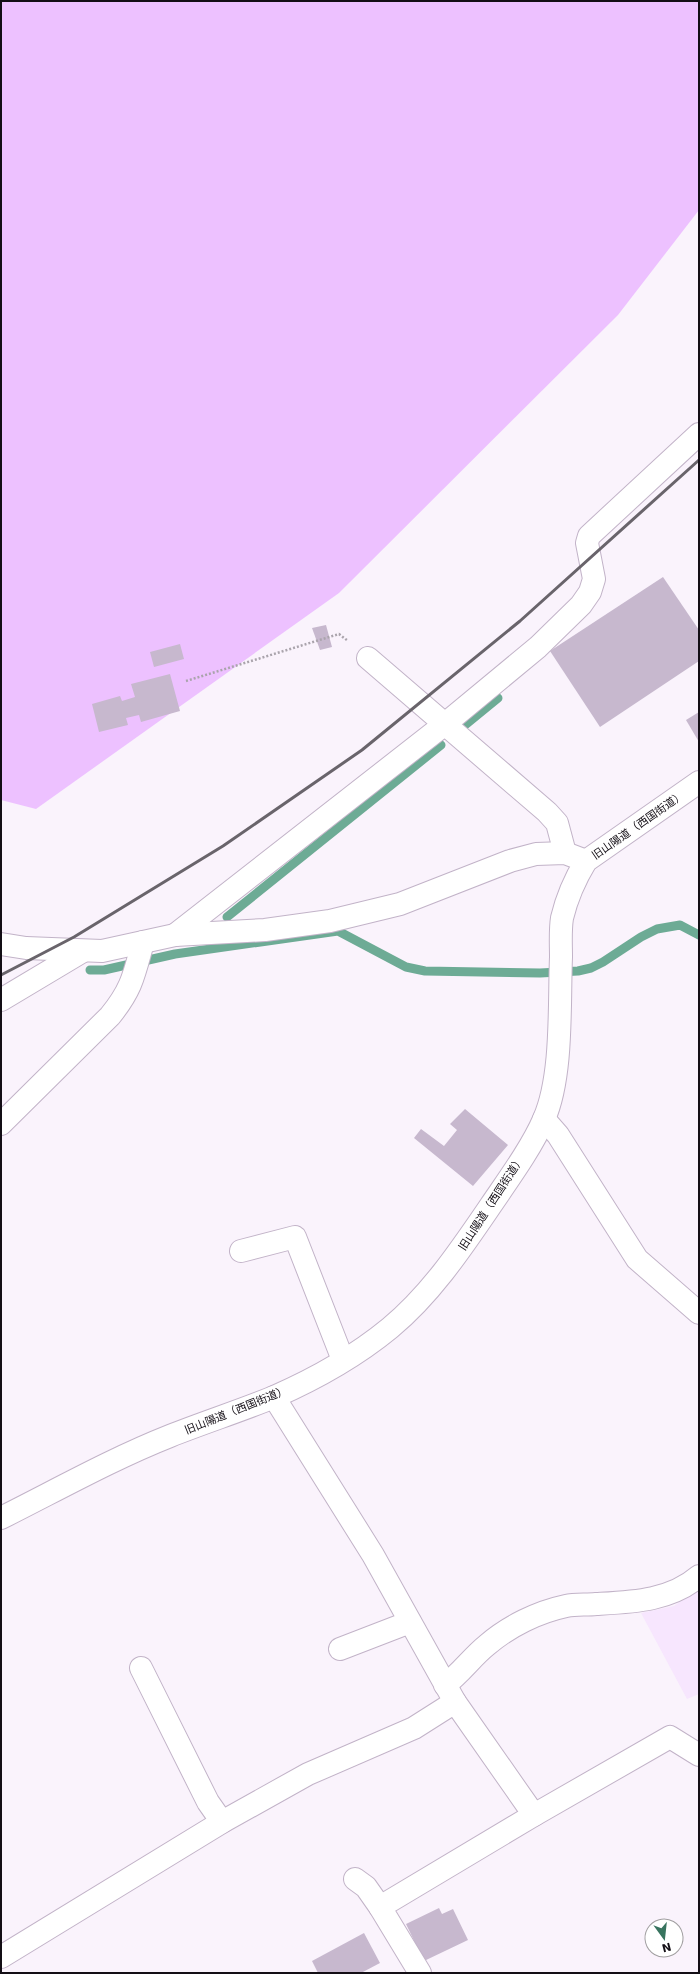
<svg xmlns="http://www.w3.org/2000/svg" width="700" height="1974" font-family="'DejaVu Sans','Noto Sans JP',sans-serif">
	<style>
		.built { fill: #f7e6fe }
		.green { fill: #edc1ff }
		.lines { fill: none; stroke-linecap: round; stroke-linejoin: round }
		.stream { stroke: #6dab95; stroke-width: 9 }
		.building { fill: #c7b8ce }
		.street-casing { stroke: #c2b3c8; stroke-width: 24 }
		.path { stroke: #aaa4ac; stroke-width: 2.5; stroke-dasharray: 2 2; stroke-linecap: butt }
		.street { stroke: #fff; stroke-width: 22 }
		.rail { stroke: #69646b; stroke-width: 3 }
		.labels { text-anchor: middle; stroke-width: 3; stroke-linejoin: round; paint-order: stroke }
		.street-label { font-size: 11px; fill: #130e15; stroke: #fff }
	</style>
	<rect width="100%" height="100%" fill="#faf3fc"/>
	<polygon class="built" points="699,1589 699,1694 687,1699 641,1613 674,1606"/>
	<polygon class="green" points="1,1 699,1 699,210 618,315 339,593 36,809 1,800"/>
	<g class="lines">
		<g class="stream">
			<polyline points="465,725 498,698"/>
			<polyline points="227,917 441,745"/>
			<polyline points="90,970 104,970 175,954 338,931 406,967 425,971 540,973 578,971 591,968 603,962 641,937 657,929 680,925 699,935"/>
		</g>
	</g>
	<g class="building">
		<polygon points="663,577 699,630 699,661 600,727 550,651"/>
		<polygon points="326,625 332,647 320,650 312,628"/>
		<polygon points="180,644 184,659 154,667 150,652"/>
		<polygon points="170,674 180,711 141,722 139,715 126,718 128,725 99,732 92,704 120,696 122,701 135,697 131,684"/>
		<polygon points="699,712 699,742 686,720"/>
		<polygon points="465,1109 508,1145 473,1186 414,1138 421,1129 444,1146 457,1130 450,1124"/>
		<polygon points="439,1908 442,1914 453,1909 468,1940 424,1961 406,1924"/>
		<polygon points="364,1933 380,1963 361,1973 318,1973 312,1961"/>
	</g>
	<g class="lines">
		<defs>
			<g id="street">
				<polyline points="368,658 547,812 557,823 565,853"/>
				<polyline points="175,935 445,724 538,647 581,605 590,592 594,579 587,543 589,536 699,434"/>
				<polyline points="1,944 26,948 102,951 175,935 265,930 330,921 400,904 510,861 536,854 565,853 586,861"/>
				<polyline points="1,1000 83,951"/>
				<polyline points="544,1119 558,1135 637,1259 699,1313"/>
				<path d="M1,1124L110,1016C132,989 134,975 143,942"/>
				<polyline points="241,1251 295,1237 343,1360"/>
				<polyline points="274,1397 373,1555 455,1702"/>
				<path d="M1,1518C57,1490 112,1459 170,1436C205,1422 240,1411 274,1397C315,1379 356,1356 390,1328C431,1294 461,1249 491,1205C508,1180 532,1147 544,1119C563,1076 559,1004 561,957C561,944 560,931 562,918C567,897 575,879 586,861L699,782"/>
				<polyline points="340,1649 410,1622"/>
				<polyline points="141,1668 208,1802 222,1822"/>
				<path d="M445,1685C461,1673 472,1657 487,1645C509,1626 538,1612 566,1606C575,1604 586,1605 596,1604C632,1602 670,1601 699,1576"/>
				<polyline points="355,1879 366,1887 380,1907"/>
				<polyline points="1,1957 222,1822 308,1774 414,1728 455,1702 534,1815"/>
				<polyline points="420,1973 380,1907 534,1815 670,1737 699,1755"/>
			</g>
		</defs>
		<use href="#street" class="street-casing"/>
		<polyline class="path" points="186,681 339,634 348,641"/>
		<use href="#street" class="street"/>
		<polyline class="rail" points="1,975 74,937 223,846 362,750 520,621 699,460"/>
	</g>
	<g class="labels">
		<g class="street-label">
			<text transform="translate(638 825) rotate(-35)" y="4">旧山陽道（西国街道）</text>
			<text transform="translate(491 1203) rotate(-57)" y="4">旧山陽道（西国街道）</text>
			<text transform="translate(236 1410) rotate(-22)" y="4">旧山陽道（西国街道）</text>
		</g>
	</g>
	<rect width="700" height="1974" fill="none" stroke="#130e15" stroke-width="4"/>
	<g transform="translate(664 1938) rotate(165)"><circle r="19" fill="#ffffff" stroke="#a19fa1"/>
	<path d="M0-3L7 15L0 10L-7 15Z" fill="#38745f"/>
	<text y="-6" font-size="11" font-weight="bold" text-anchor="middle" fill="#130e15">N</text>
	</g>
</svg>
